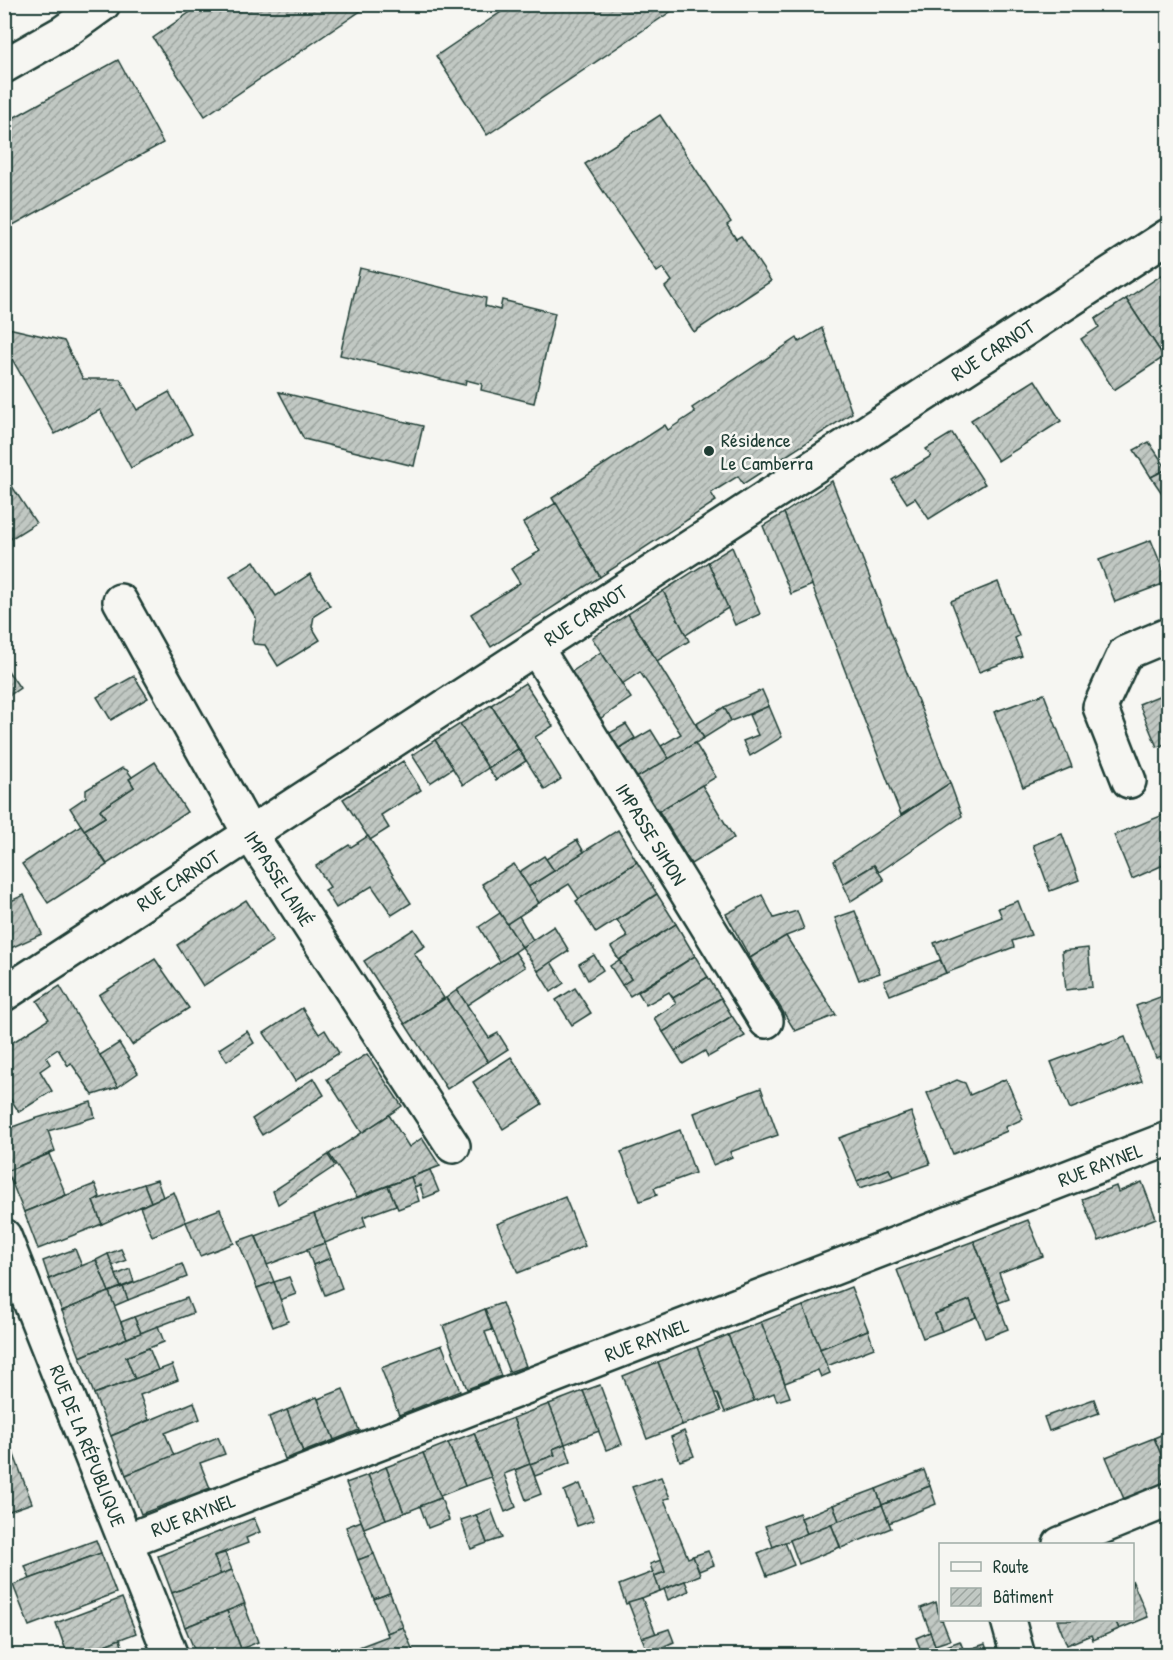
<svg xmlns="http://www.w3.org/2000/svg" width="1173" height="1660" font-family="'Patrick Hand',sans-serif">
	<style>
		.building { fill: url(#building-hatch); stroke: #1f3d34; stroke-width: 1.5 }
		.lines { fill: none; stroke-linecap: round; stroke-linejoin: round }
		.minor-casing { stroke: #1f3d34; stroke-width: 38 }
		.tertiary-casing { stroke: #1f3d34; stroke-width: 38 }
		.minor { stroke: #f6f6f2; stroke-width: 33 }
		.tertiary { stroke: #f6f6f2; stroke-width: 33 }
		.poi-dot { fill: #1f3d34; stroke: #f6f6f2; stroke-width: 2 }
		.labels { text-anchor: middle; stroke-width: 5; stroke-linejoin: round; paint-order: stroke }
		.street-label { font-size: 20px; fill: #1f3d34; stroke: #f6f6f2 }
		.poi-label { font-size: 20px; fill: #1f3d34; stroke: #f6f6f2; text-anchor: start }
	</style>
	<defs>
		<pattern id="building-hatch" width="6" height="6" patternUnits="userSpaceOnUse" patternTransform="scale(1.5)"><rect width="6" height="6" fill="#c1c8c3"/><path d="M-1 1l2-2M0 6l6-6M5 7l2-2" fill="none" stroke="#9ca49f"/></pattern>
	</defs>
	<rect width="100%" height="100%" fill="#f6f6f2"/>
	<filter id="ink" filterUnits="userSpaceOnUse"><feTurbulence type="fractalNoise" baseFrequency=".0167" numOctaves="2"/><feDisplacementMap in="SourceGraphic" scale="12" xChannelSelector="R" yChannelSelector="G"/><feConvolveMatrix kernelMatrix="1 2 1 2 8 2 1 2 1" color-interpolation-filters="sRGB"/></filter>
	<g filter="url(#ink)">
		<g class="building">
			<polygon points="202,4 371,4 205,116 153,38"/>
			<polygon points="513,4 674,4 676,8 487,135 436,56"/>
			<polygon points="118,60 163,143 4,230 4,123"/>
			<polygon points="660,115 731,222 727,225 736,239 741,236 771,281 694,332 665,287 672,281 663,268 657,272 585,164"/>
			<polygon points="360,268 486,298 485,306 500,310 502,300 555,313 534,403 481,390 482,384 466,380 465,385 340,355"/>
			<polygon points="1168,271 1168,355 1164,357 1126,299"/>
			<polygon points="1126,299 1164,357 1114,390 1081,339 1099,327 1095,319"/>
			<polygon points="4,327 64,341 83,379 120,379 137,410 169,392 192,434 131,468 100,410 55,434 4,345"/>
			<polygon points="822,328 852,413 743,484 738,476 711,493 716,501 600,577 552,498 665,425 668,430 695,412 692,408 797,338 799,342"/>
			<polygon points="1035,380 1061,421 998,461 971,420"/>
			<polygon points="279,392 423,426 414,466 304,439"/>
			<polygon points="952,433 985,484 929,519 915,498 907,503 892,480 931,456 926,449"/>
			<polygon points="1149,442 1167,469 1151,477 1134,450"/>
			<polygon points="1167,469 1168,472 1168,502 1151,477"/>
			<polygon points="6,477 36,523 4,543 4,479"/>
			<polygon points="832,481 950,783 901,815 784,513"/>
			<polygon points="556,503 600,577 491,647 471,614 520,583 511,569 540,551 523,523"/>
			<polygon points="784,513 812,585 791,594 763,526"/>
			<polygon points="1151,540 1168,582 1115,602 1099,560"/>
			<polygon points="732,547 760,614 735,625 708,562"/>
			<polygon points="254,561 276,596 310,574 330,606 314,616 312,627 320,640 278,666 265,645 254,644 252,640 256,618 230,576"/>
			<polygon points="708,562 728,608 686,635 663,591"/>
			<polygon points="998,582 1019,636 1015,638 1022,656 979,672 951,601"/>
			<polygon points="663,591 689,641 657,661 628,614"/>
			<polygon points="628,614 704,738 669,759 661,746 681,734 640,672 622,684 592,638"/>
			<polygon points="601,652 631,698 592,724 564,677"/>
			<polygon points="4,665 20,688 4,699"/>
			<polygon points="134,676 148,698 111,720 97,697"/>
			<polygon points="525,683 553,726 535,737 561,779 545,790 491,705"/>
			<polygon points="762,690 769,706 731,721 724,707"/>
			<polygon points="1168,692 1168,754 1165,744 1157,747 1139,704"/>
			<polygon points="1044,694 1072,767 1023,787 994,712"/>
			<polygon points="491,705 518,749 488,768 460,724"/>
			<polygon points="769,706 782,737 750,756 743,741 758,735 749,715"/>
			<polygon points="724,707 731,721 704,738 696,724"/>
			<polygon points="460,724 488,768 463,785 435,740"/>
			<polygon points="626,724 635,738 611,753 601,738"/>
			<polygon points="651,730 669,759 628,783 611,753"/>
			<polygon points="435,740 453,768 430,783 412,755"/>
			<polygon points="695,743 716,777 649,817 628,783"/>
			<polygon points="518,749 526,761 496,780 488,768"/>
			<polygon points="403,761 421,790 381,815 389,828 370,840 343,799"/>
			<polygon points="155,762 187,812 107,864 84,830 105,817 100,810 134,787 129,779"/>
			<polygon points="122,768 127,770 132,777 129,779 134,787 100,810 105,817 84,830 70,808 86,797 86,790"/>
			<polygon points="950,783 962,816 879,872 874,865 843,884 834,861"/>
			<polygon points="702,785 734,838 691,864 659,811"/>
			<polygon points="1168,813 1168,863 1132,879 1114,835"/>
			<polygon points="81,825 107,865 48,903 22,864"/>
			<polygon points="618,830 637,862 579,899 569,884 539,903 528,887"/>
			<polygon points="1062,834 1079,880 1050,891 1033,845"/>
			<polygon points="368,836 411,903 392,915 372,886 336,908 325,890 330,887 316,866 349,845 351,847"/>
			<polygon points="577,840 584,852 554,871 546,859"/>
			<polygon points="544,856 554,871 528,887 519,872"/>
			<polygon points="637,862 657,894 596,933 576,901"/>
			<polygon points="514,864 539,903 507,924 482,884"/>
			<polygon points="874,865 884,880 851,901 843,884"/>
			<polygon points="657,894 676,924 619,960 611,947 628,937 617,920"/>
			<polygon points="24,895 42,934 4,951 4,904"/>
			<polygon points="762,895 774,918 797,911 804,929 786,936 750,958 726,914"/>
			<polygon points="246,900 273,941 203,986 177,945"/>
			<polygon points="1018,901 1031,935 1012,941 1014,947 946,973 934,943 1002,917 998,908"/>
			<polygon points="855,911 880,973 859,980 835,918"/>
			<polygon points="500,913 522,947 500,962 479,927"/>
			<polygon points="519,916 533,940 522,947 507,924"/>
			<polygon points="676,924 695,956 630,996 622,985 631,979 619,960"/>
			<polygon points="554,926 569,951 538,971 522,947"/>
			<polygon points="414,929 425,946 414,953 444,998 405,1024 364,961"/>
			<polygon points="786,936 836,1015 795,1031 750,958"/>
			<polygon points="1088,948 1092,987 1066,990 1062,951"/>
			<polygon points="515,952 525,967 467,1005 457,990"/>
			<polygon points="594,955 603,970 588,980 579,964"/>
			<polygon points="695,956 708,977 673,998 669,992 646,1005 638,992"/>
			<polygon points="155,959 189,1008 132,1045 99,995"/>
			<polygon points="619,960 631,979 622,985 610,966"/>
			<polygon points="940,960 946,973 890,995 884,981"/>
			<polygon points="551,962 564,983 551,992 538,971"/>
			<polygon points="708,977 721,998 663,1032 654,1018 676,1004 673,998"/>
			<polygon points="60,986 118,1087 93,1095 71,1063 68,1066 58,1049 46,1057 50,1064 40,1071 52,1091 19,1112 4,1089 4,1048 49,1019 37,1001"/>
			<polygon points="575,988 591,1013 572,1025 556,1000"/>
			<polygon points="457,990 489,1038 498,1033 508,1049 488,1062 446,998"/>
			<polygon points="1168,994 1168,1054 1156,1058 1136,1006"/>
			<polygon points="446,998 488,1062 447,1089 405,1024"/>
			<polygon points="721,998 732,1016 675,1051 663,1032"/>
			<polygon points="302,1008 319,1034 325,1030 339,1053 295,1081 264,1033"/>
			<polygon points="732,1016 745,1036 708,1057 705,1051 683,1064 675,1051"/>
			<polygon points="247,1031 254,1043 227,1061 219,1049"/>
			<polygon points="1125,1037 1142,1081 1070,1109 1051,1062 1102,1043 1103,1045"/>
			<polygon points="119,1043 138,1073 118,1087 100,1055"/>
			<polygon points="367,1054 402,1106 362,1133 327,1079"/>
			<polygon points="1168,1054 1168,1072 1167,1072 1161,1057"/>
			<polygon points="511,1057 542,1104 503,1129 473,1082"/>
			<polygon points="314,1078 324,1095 262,1135 252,1119"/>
			<polygon points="1006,1079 1023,1119 1005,1127 1007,1131 953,1154 927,1093 957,1080 965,1083 970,1095"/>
			<polygon points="761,1088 778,1135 730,1152 732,1157 713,1165 694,1113"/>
			<polygon points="91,1102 95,1117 48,1131 55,1151 7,1171 4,1164 4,1130 34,1119"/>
			<polygon points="911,1112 930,1164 893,1177 889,1169 857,1181 839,1138"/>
			<polygon points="389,1115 409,1147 422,1138 440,1166 357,1197 329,1154"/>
			<polygon points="680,1130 695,1173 654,1188 657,1195 640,1201 621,1152"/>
			<polygon points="49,1154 66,1195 24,1212 7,1171"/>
			<polygon points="328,1155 335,1166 278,1204 273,1191"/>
			<polygon points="889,1169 893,1177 860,1188 857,1181"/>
			<polygon points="430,1170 439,1192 424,1198 420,1185 414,1187 411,1177"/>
			<polygon points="411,1177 419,1201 398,1209 388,1186"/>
			<polygon points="157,1180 163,1197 151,1202 144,1184"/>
			<polygon points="1142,1182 1156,1218 1099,1241 1082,1199 1116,1186 1118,1192"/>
			<polygon points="95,1184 100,1197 93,1201 102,1224 38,1249 24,1212"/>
			<polygon points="144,1184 151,1202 102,1224 93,1201"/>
			<polygon points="388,1186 396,1205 363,1217 366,1226 325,1243 314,1214"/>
			<polygon points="174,1192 186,1222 152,1236 140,1207"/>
			<polygon points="565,1197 585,1246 518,1273 497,1224"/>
			<polygon points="220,1209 234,1243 200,1256 186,1222"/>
			<polygon points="314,1214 325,1243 267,1265 256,1236"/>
			<polygon points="1028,1220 1043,1256 999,1273 1009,1299 998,1303 974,1241"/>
			<polygon points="255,1235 274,1282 257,1288 238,1241"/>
			<polygon points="974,1241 1008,1329 985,1338 970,1300 935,1314 942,1331 923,1338 897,1270"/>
			<polygon points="325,1243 331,1258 313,1265 307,1249"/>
			<polygon points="75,1249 82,1266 49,1279 43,1261"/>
			<polygon points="121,1249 126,1260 112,1266 108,1254"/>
			<polygon points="108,1254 121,1287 109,1292 96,1260"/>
			<polygon points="331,1258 342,1288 325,1295 313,1265"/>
			<polygon points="96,1260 109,1292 62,1311 49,1279"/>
			<polygon points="182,1264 187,1277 128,1300 123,1287"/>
			<polygon points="130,1269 134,1282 121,1287 116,1275"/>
			<polygon points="289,1277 296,1294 280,1300 274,1282"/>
			<polygon points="274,1282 288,1321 273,1327 257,1288"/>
			<polygon points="123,1287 128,1300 114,1306 109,1292"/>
			<polygon points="851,1287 868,1330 820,1349 803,1306"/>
			<polygon points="109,1292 127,1338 80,1357 62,1311"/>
			<polygon points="187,1298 193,1313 141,1333 134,1317"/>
			<polygon points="970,1300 976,1317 942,1331 935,1314"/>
			<polygon points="502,1303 526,1366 509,1372 485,1309"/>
			<polygon points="803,1306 830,1373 821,1377 818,1370 785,1383 761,1322"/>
			<polygon points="485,1309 492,1330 485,1332 501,1376 467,1389 443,1326"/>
			<polygon points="134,1317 141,1333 127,1338 121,1322"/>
			<polygon points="761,1322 790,1397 777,1401 774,1393 754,1401 728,1335"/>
			<polygon points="158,1326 164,1342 126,1357 135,1379 94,1394 80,1357"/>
			<polygon points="868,1330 874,1348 827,1366 820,1349"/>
			<polygon points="728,1335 754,1401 725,1412 717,1393 714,1393 697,1347"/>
			<polygon points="442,1345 460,1391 399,1415 381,1368"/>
			<polygon points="697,1347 721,1411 682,1425 658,1362"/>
			<polygon points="149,1348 158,1370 135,1379 126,1357"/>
			<polygon points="658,1362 682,1425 647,1439 623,1376"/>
			<polygon points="172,1365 178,1380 140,1395 149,1420 111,1436 94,1394"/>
			<polygon points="600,1385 622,1444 606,1450 583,1391"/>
			<polygon points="343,1389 359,1430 334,1440 318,1399"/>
			<polygon points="583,1391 599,1431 565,1444 549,1404"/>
			<polygon points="317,1397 334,1440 303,1452 287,1410"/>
			<polygon points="1094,1399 1099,1413 1049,1431 1044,1417"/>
			<polygon points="194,1402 200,1419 165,1433 174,1456 126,1475 111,1436"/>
			<polygon points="549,1404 565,1444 553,1449 555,1455 530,1464 513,1418"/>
			<polygon points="287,1410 303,1452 285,1459 269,1417"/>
			<polygon points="513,1418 530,1464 504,1474 516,1507 505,1512 474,1433"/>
			<polygon points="4,1428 32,1503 4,1513"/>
			<polygon points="684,1431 694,1456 680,1461 671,1437"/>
			<polygon points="1168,1432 1168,1471 1154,1438"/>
			<polygon points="474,1433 491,1477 465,1486 448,1443"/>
			<polygon points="218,1437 225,1454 200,1463 210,1488 141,1514 126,1475"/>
			<polygon points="1154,1438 1168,1471 1168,1478 1163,1480 1164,1483 1124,1499 1106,1457"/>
			<polygon points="448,1443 465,1486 440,1496 423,1453"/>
			<polygon points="565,1444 571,1462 535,1476 530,1464 555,1455 553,1449"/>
			<polygon points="423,1453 441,1498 404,1513 386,1467"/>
			<polygon points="530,1464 541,1494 526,1500 515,1470"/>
			<polygon points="386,1467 404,1513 386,1519 368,1475"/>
			<polygon points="924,1470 930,1486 882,1505 876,1489"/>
			<polygon points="368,1475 386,1519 364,1528 346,1483"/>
			<polygon points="661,1477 670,1498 664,1499 688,1558 693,1556 700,1575 660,1591 654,1576 665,1572 632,1487"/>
			<polygon points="580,1484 594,1520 577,1526 564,1491"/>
			<polygon points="930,1486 936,1504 889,1523 882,1505"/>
			<polygon points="876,1489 882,1505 839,1521 833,1505"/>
			<polygon points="441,1498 449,1520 428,1528 420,1506"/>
			<polygon points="833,1505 839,1521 807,1534 801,1518"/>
			<polygon points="882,1505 891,1528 841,1548 831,1524"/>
			<polygon points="491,1509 502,1538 487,1543 476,1515"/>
			<polygon points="799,1513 807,1534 773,1547 765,1526"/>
			<polygon points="476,1515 487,1543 471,1549 461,1520"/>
			<polygon points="254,1518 260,1532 246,1538 248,1543 214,1556 221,1575 172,1593 158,1556"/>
			<polygon points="361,1521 374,1554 358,1560 346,1527"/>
			<polygon points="831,1524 840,1547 799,1564 790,1540"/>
			<polygon points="96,1540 101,1553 30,1579 25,1566"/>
			<polygon points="785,1542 794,1565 767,1576 758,1553"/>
			<polygon points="708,1551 714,1565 699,1571 693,1556"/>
			<polygon points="101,1553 116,1593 29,1626 13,1585"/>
			<polygon points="225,1553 232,1570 221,1575 214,1556"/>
			<polygon points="374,1554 390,1593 374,1599 358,1560"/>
			<polygon points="661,1560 665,1572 654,1576 650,1564"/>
			<polygon points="232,1570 245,1604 185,1627 172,1593"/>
			<polygon points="653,1572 660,1591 626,1604 619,1585"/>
			<polygon points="1132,1580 1148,1617 1119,1629 1115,1620 1132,1620"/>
			<polygon points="685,1581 689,1591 668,1600 664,1589"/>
			<polygon points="390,1593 403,1627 387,1633 374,1599"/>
			<polygon points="122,1598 136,1633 76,1656 68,1656 56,1623"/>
			<polygon points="642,1598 656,1634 642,1638 628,1602"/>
			<polygon points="936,1602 940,1620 942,1620 950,1640 935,1645 921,1608"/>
			<polygon points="244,1604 258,1642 241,1649 227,1611"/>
			<polygon points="227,1611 241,1649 223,1656 197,1656 185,1627"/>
			<polygon points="1057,1620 1115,1620 1119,1629 1093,1640 1091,1635 1067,1645"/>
			<polygon points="403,1627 414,1653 400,1656 398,1649 381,1656 347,1656 346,1652 388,1636 387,1633"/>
			<polygon points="669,1629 674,1642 648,1653 642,1638"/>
			<polygon points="930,1632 936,1648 922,1653 916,1638"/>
			<polygon points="120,1639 125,1656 76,1656"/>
			<polygon points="960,1641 966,1656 939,1656 936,1650"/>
			<polygon points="985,1644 989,1656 966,1656 964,1651"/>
			<polygon points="241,1649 244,1656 223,1656"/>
		</g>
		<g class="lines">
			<defs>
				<g id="minor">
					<path id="s1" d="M120,601L250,834L453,1146"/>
					<path id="s2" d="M536,648L766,1021"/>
					<polyline points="1129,781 1100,707 1125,653 1168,635"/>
					<path id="s3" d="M4,1236L171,1656"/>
					<path id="s4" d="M126,1541L1168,1139"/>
					<polyline points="1060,1544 1168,1500"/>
					<polyline points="1008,1620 1018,1656"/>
				</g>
				<g id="tertiary">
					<polyline points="4,66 64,32 103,4"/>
					<path id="s5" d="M4,994L1168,236"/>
				</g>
			</defs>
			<use href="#minor" class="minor-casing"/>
			<use href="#tertiary" class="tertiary-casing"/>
			<use href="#minor" class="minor"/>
			<use href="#tertiary" class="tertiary"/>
		</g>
	</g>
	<circle class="poi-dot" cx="709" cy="451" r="6"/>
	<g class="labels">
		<g class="street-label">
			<text dy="7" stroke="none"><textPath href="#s5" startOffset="1180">RUE CARNOT</textPath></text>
			<text dy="7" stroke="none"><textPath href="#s5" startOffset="694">RUE CARNOT</textPath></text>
			<text dy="7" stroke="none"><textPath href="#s2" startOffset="219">IMPASSE SIMON</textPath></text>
			<text dy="7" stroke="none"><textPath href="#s1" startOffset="320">IMPASSE LAINÉ</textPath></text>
			<text dy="7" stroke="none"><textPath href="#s5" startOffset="208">RUE CARNOT</textPath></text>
			<text dy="7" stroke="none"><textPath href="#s4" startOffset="1044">RUE RAYNEL</textPath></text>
			<text dy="7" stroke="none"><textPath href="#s4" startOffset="558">RUE RAYNEL</textPath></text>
			<text dy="7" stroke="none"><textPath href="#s3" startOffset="226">RUE DE LA RÉPUBLIQUE</textPath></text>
			<text dy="7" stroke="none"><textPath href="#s4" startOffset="72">RUE RAYNEL</textPath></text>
		</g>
		<g class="poi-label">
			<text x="721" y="447">Résidence<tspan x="721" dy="23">Le Camberra</tspan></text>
		</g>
	</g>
	<rect width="1173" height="1660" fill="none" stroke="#f6f6f2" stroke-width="24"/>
	<rect x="12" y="12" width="1149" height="1636" fill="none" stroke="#1f3d34" stroke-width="2" filter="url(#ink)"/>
	<rect x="939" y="1543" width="195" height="78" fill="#f6f6f2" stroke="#a0aca6" stroke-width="1.5"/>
	<rect x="951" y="1562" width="30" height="9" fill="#f6f6f2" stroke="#a0aca6" stroke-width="1.5"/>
	<text x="993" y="1573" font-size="18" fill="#1f3d34">Route</text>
	<rect x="951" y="1588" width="30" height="18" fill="url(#building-hatch)" stroke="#a0aca6" stroke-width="1.5"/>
	<text x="993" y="1603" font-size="18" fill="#1f3d34">Bâtiment</text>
</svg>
